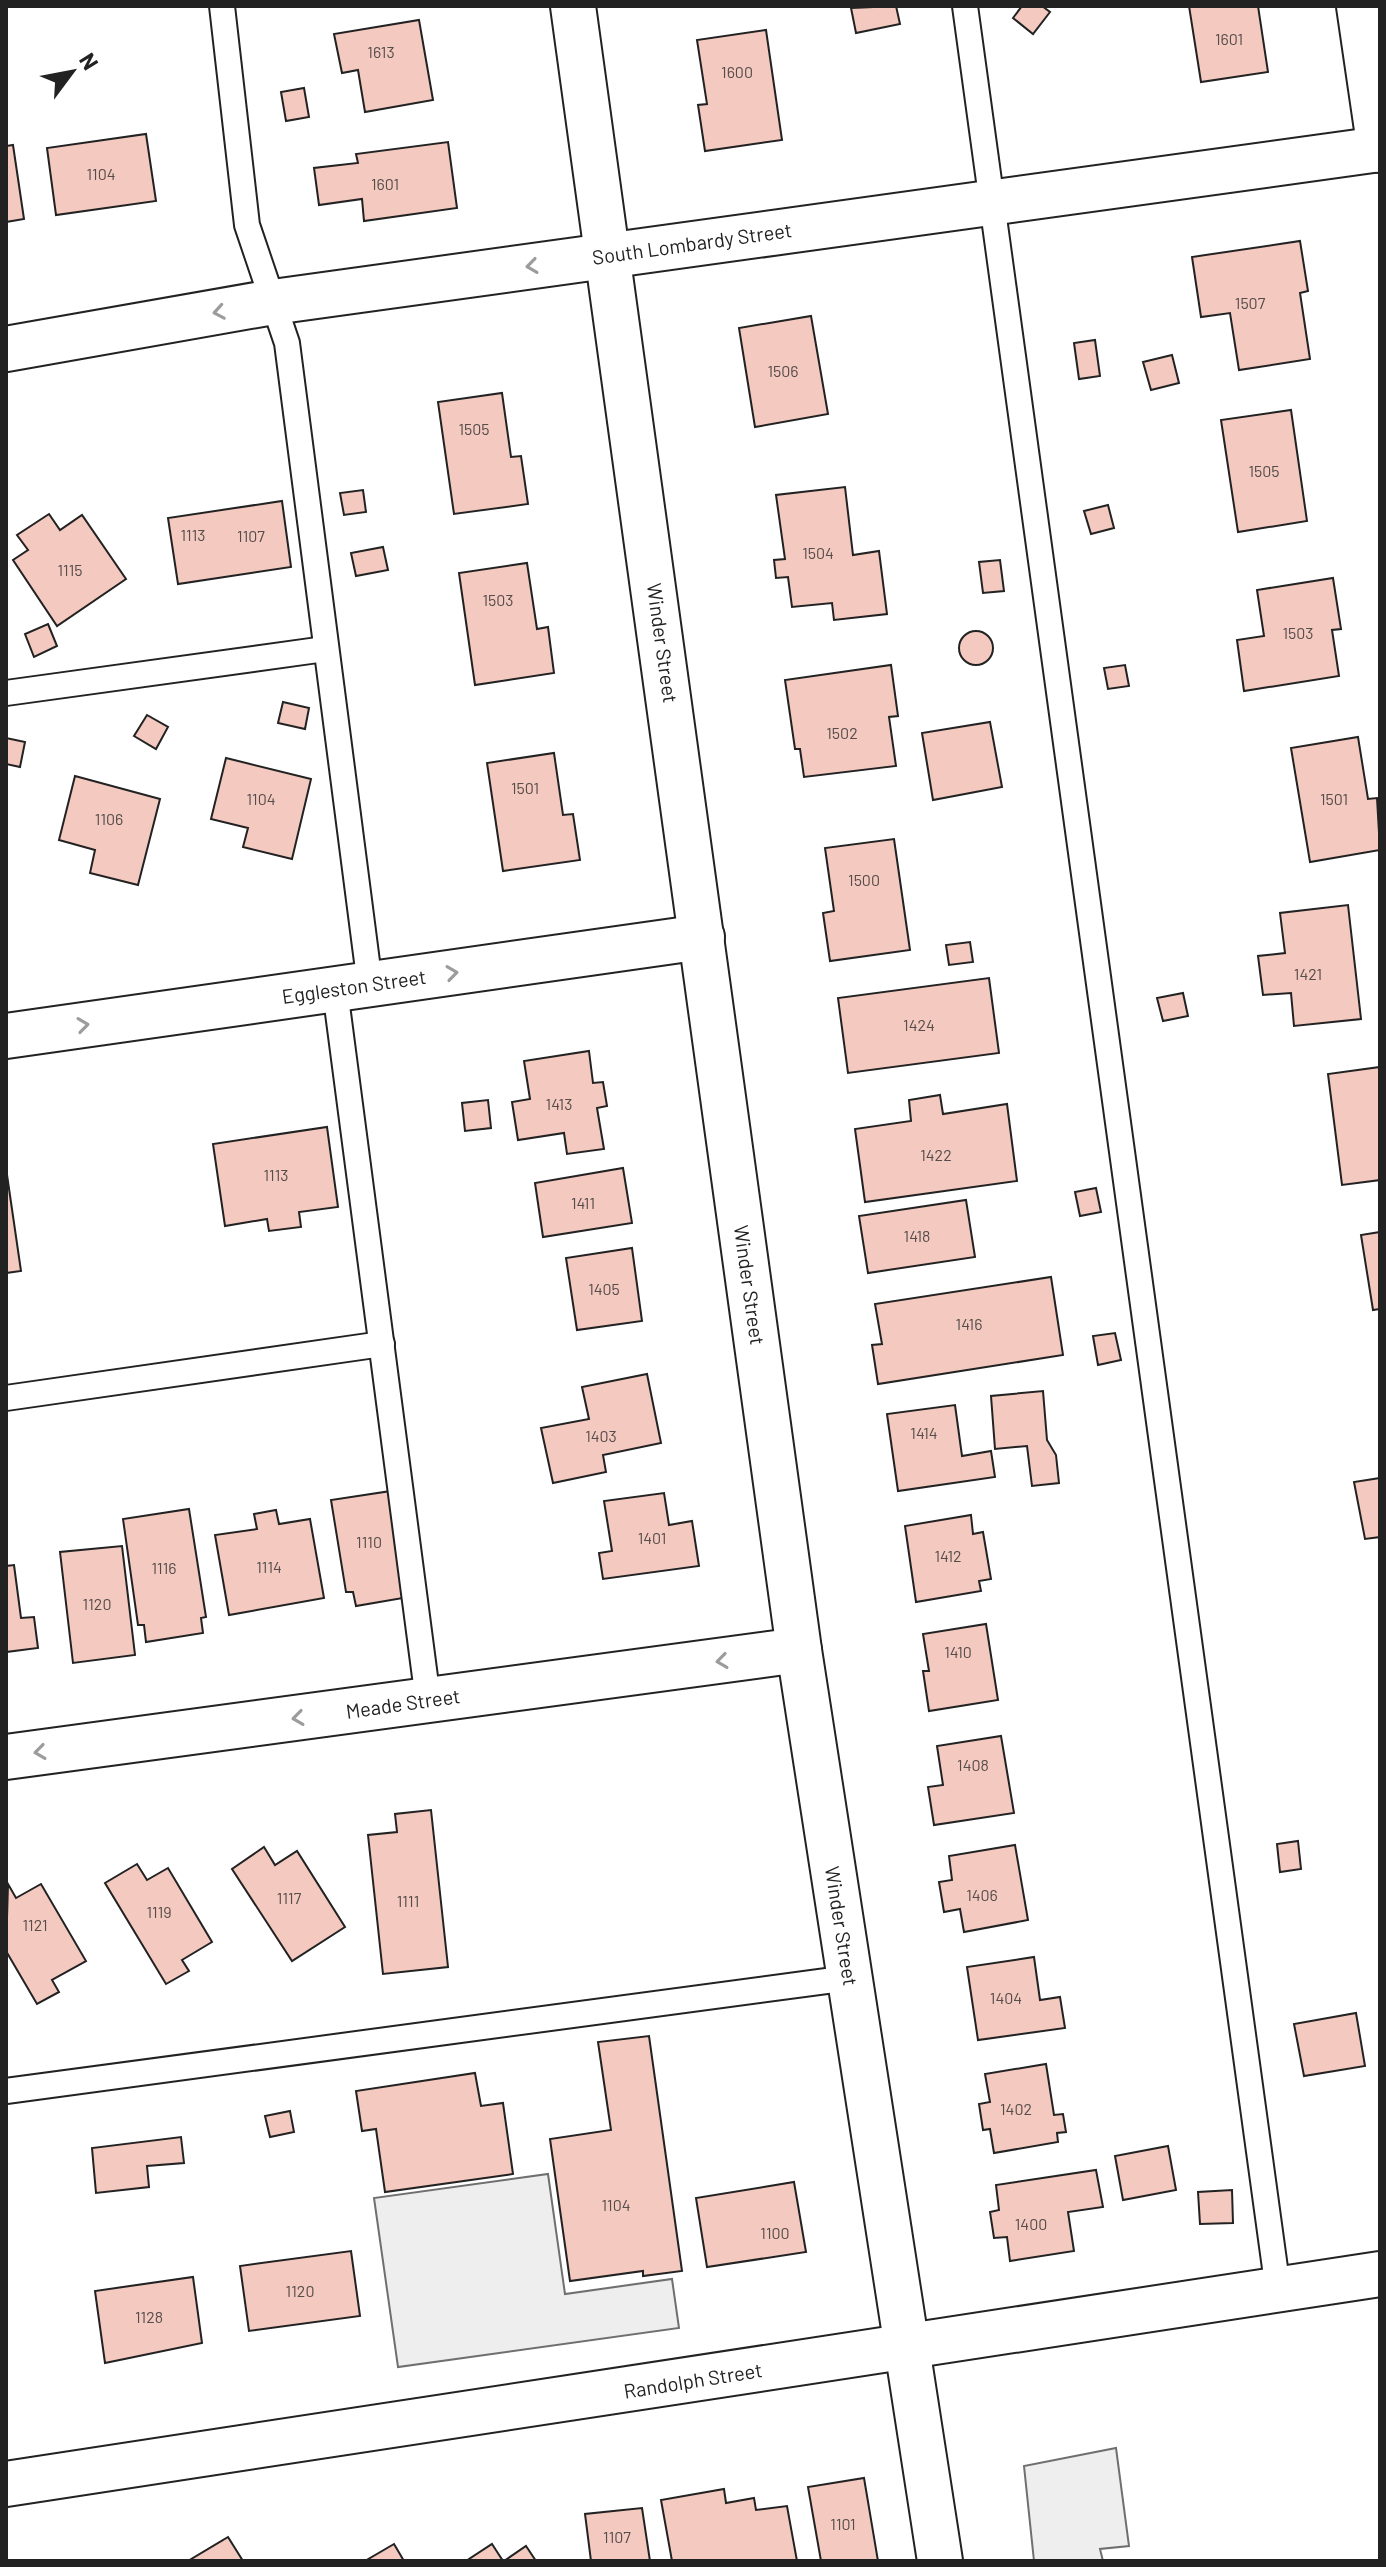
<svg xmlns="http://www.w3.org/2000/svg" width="1386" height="2567" font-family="Barlow,sans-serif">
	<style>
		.green { fill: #eee; stroke: #6f6f6f; stroke-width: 2 }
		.building { fill: #f3c9c0; stroke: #222; stroke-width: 2 }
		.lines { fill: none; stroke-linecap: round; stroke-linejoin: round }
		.service-casing { stroke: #222; stroke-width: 28 }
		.minor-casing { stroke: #222; stroke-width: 48 }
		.service { stroke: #fff; stroke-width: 24 }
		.minor { stroke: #fff; stroke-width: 44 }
		.oneway { stroke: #9c9c9c }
		.labels { text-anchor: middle; stroke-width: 6; stroke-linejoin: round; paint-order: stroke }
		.number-label { font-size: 16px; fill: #564c4a }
		.street-label { font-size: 20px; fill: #222; stroke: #fff }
	</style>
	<rect width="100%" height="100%" fill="#fff"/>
	<g class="green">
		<polygon points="548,2174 565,2294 672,2279 679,2328 398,2367 374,2198"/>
		<polygon points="1116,2448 1129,2546 1100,2549 1103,2561 1034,2561 1024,2466"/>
	</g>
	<g class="building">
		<polygon points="896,6 900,24 856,33 851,8"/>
		<polygon points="1022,6 1042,6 1050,12 1033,34 1013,18"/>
		<polygon points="1189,6 1258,6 1268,72 1201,82"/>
		<polygon points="419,20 433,100 365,112 358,70 342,73 334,34"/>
		<polygon points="766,30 782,140 705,151 698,105 707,104 697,40"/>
		<polygon points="304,88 309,117 286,121 281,92"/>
		<polygon points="146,134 156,201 56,215 47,148"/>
		<polygon points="448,142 457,208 364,221 362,199 319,205 314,168 358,163 356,154"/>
		<polygon points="13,145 24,219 6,222 6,146"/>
		<polygon points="1300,241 1308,291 1300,293 1310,359 1239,370 1230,313 1201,317 1192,257"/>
		<polygon points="811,316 828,414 755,427 739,328"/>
		<polygon points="1095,340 1100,376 1079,379 1074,343"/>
		<polygon points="1172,355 1179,383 1151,390 1143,362"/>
		<polygon points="502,393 511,457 521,456 528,504 454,514 438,402"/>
		<polygon points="1291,410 1307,521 1238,532 1221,420"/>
		<polygon points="845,487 853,555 879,551 887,614 834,620 832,603 792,607 788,577 776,578 774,560 785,559 776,495"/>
		<polygon points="363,490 366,512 344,515 340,493"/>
		<polygon points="282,501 291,567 178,584 168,518"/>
		<polygon points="1108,505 1114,528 1091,534 1084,511"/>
		<polygon points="49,514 60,530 82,515 126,579 57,626 13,560 28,550 17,535"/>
		<polygon points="383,547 388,570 356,576 351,553"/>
		<polygon points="1000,560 1004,591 983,593 979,562"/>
		<polygon points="527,563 537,629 548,627 554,673 475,685 459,573"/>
		<polygon points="1333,578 1341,629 1332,630 1339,676 1244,691 1237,640 1264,636 1257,590"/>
		<polygon points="48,624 57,646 34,657 25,634"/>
		<circle cx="976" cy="648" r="17"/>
		<polygon points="891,665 898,716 889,717 896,766 804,777 800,749 795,749 785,680"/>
		<polygon points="1125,665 1129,686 1108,689 1104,668"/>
		<polygon points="283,702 309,708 305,729 278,723"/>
		<polygon points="147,715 168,727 156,749 134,736"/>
		<polygon points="990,722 1002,787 933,800 922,733"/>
		<polygon points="1358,737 1368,799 1377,798 1380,850 1310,862 1291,748"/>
		<polygon points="6,738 25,742 20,767 6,764"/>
		<polygon points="554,753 563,815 573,814 580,860 503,871 487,763"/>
		<polygon points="226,758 311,779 292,859 243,847 248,828 211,819"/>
		<polygon points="75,776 160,799 138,885 90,873 95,850 59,840"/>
		<polygon points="894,839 910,950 830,961 823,913 834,911 825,848"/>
		<polygon points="1348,905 1361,1019 1294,1026 1291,993 1263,995 1258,956 1285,953 1280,913"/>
		<polygon points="970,942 973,962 949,965 946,945"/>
		<polygon points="989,978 999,1053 848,1073 838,998"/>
		<polygon points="1183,993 1188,1016 1163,1021 1157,998"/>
		<polygon points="589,1051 593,1083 603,1082 607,1106 597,1108 604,1149 567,1154 564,1133 518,1140 512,1102 530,1099 524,1061"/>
		<polygon points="1380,1067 1380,1180 1342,1185 1328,1074"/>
		<polygon points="940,1095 943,1114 1007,1104 1017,1181 865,1202 855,1129 911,1121 909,1100"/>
		<polygon points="488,1100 491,1128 465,1131 462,1103"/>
		<polygon points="327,1127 338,1207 299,1212 301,1227 269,1231 267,1219 225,1226 213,1144"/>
		<polygon points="6,1168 21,1271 6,1273"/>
		<polygon points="623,1168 632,1223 543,1237 535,1183"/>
		<polygon points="1096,1188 1101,1212 1080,1216 1075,1192"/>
		<polygon points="966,1200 975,1257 868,1273 859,1216"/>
		<polygon points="1380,1232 1380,1309 1373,1310 1361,1235"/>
		<polygon points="632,1248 642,1321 577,1330 566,1258"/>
		<polygon points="1051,1277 1063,1355 878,1384 872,1345 882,1344 875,1304"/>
		<polygon points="1115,1333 1121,1360 1098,1365 1093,1336"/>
		<polygon points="647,1374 661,1443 603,1455 606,1472 553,1483 541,1428 589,1419 582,1387"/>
		<polygon points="1043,1391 1047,1440 1056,1455 1059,1483 1032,1486 1027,1446 995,1449 991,1396"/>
		<polygon points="955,1405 962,1456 991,1451 995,1477 898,1491 887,1414"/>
		<polygon points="1380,1478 1380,1537 1365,1539 1354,1482"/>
		<polygon points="391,1491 406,1584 401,1584 403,1598 356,1606 353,1592 346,1592 331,1500"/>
		<polygon points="664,1493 669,1525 692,1521 699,1566 603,1579 599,1553 612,1551 604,1501"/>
		<polygon points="189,1509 206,1617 201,1618 203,1633 146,1642 144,1625 138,1625 123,1519"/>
		<polygon points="276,1510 279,1524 310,1519 324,1598 229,1615 215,1535 257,1529 254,1514"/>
		<polygon points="971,1515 973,1534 983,1532 991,1579 979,1581 981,1591 916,1602 905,1526"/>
		<polygon points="122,1546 135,1655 73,1663 60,1552"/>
		<polygon points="14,1565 21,1618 34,1617 38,1648 6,1652 6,1566"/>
		<polygon points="986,1624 998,1700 929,1711 923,1671 929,1671 923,1634"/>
		<polygon points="1001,1736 1014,1813 934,1825 928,1787 943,1785 937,1746"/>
		<polygon points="431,1810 448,1967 383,1974 368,1835 397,1832 395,1814"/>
		<polygon points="1298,1841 1301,1869 1280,1872 1277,1844"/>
		<polygon points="1015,1845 1028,1920 964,1932 960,1909 944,1912 939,1882 952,1880 949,1856"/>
		<polygon points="264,1847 275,1865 297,1851 345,1927 292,1961 232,1869"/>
		<polygon points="137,1864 147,1880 168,1868 212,1942 182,1960 189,1971 166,1984 105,1883"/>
		<polygon points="8,1884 16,1898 41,1884 86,1961 52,1980 59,1992 37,2004 6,1951"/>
		<polygon points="1034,1957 1040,2000 1060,1997 1065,2028 978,2040 967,1967"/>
		<polygon points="1356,2013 1365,2066 1304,2076 1294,2024"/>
		<polygon points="649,2036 682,2271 643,2276 643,2271 570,2281 550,2139 611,2130 598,2042"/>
		<polygon points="1046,2064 1054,2115 1063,2114 1066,2132 1057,2133 1058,2142 994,2153 990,2129 983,2130 979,2104 990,2102 985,2074"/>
		<polygon points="475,2073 481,2106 503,2103 513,2174 385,2192 376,2129 362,2131 356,2091"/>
		<polygon points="290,2111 294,2132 270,2137 265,2116"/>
		<polygon points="181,2137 184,2163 147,2166 149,2187 96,2193 92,2148"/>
		<polygon points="1168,2146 1176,2190 1123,2200 1115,2156"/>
		<polygon points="1096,2170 1103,2207 1068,2212 1074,2251 1010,2261 1007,2237 994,2238 990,2212 999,2210 996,2185"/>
		<polygon points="794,2182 806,2252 707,2267 696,2198"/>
		<polygon points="1232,2190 1233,2223 1200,2224 1198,2192"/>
		<polygon points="351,2251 360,2316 249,2331 240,2266"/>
		<polygon points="193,2277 202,2343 105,2363 95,2291"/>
		<polygon points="864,2478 878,2561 821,2561 808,2487"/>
		<polygon points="724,2489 726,2503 754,2498 756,2510 787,2506 797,2561 672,2561 661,2500"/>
		<polygon points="642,2508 650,2561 591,2561 585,2514"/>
		<polygon points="228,2537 243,2561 188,2561"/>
		<polygon points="394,2544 404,2561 365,2561"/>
		<polygon points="492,2544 503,2561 466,2561"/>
		<polygon points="526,2546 536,2561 504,2561"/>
	</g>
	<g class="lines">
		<defs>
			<g id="service">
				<polyline points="222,6 247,225 287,343 370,985"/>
				<polyline points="965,6 1278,2290"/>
				<polyline points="6,693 325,649"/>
				<polyline points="335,990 428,1700"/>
				<polyline points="6,1398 382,1344"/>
				<polyline points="6,2091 849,1978"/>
			</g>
			<g id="minor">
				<polyline points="573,6 799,1650 940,2561"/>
				<polyline points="1359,6 1380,150"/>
				<polyline points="6,349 273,302 1380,149"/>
				<polyline points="6,1036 702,937"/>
				<polyline points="6,1757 799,1650"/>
				<polyline points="6,2484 1380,2274"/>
			</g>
		</defs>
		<use href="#service" class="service-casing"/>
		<use href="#minor" class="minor-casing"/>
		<use href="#service" class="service"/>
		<use href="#minor" class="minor"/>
	</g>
	<defs><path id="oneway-chevron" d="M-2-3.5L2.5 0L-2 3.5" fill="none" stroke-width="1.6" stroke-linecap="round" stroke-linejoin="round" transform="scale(2)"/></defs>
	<g class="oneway">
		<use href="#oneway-chevron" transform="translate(532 266) rotate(172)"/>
		<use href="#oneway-chevron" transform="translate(219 312) rotate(170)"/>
		<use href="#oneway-chevron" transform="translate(452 973) rotate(-8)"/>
		<use href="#oneway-chevron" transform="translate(83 1025) rotate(-8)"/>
		<use href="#oneway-chevron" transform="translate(722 1661) rotate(172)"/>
		<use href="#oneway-chevron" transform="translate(298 1718) rotate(172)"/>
		<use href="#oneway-chevron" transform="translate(40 1752) rotate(172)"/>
	</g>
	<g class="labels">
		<g class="number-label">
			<text x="1229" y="45">1601</text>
			<text x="381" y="58">1613</text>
			<text x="737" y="78">1600</text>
			<text x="101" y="180">1104</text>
			<text x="385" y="190">1601</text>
			<text x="1250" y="309">1507</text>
			<text x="783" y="377">1506</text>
			<text x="474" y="435">1505</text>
			<text x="1264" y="477">1505</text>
			<text x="193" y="541">1113</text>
			<text x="251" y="542">1107</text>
			<text x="818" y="559">1504</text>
			<text x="70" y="576">1115</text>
			<text x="498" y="606">1503</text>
			<text x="1298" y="639">1503</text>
			<text x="842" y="739">1502</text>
			<text x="525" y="794">1501</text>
			<text x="261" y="805">1104</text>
			<text x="1334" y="805">1501</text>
			<text x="109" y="825">1106</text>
			<text x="864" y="886">1500</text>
			<text x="1308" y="980">1421</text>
			<text x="919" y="1031">1424</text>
			<text x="559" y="1110">1413</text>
			<text x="936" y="1161">1422</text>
			<text x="276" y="1181">1113</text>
			<text x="583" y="1209">1411</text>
			<text x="917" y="1242">1418</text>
			<text x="604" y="1295">1405</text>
			<text x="969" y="1330">1416</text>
			<text x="924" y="1439">1414</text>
			<text x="601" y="1442">1403</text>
			<text x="652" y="1544">1401</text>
			<text x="369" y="1548">1110</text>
			<text x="948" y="1562">1412</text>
			<text x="269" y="1573">1114</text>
			<text x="164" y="1574">1116</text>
			<text x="97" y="1610">1120</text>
			<text x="958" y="1658">1410</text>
			<text x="973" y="1771">1408</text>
			<text x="982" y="1901">1406</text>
			<text x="289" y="1904">1117</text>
			<text x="408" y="1907">1111</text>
			<text x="159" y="1918">1119</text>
			<text x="35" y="1931">1121</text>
			<text x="1006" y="2004">1404</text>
			<text x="1016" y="2115">1402</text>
			<text x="616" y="2211">1104</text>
			<text x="1031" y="2230">1400</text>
			<text x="775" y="2239">1100</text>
			<text x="300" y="2297">1120</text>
			<text x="149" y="2323">1128</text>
			<text x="843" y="2530">1101</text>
			<text x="617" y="2543">1107</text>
		</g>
		<g class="street-label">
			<text transform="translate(692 244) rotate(-8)" y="7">South Lombardy Street</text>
			<text transform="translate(662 643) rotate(82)" y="7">Winder Street</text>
			<text transform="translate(354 987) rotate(-8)" y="7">Eggleston Street</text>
			<text transform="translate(749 1285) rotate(82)" y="7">Winder Street</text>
			<text transform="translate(403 1704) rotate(-8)" y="7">Meade Street</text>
			<text transform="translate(841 1926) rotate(81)" y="7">Winder Street</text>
			<text transform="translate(693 2381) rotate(-9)" y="7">Randolph Street</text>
		</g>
	</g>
	<rect width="1386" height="2567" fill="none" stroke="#222222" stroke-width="16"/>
	<g transform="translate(72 72) rotate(58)" stroke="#ffffff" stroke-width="6" paint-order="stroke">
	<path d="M0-6L14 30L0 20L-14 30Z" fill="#222222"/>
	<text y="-12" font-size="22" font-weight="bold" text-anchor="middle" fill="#222222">N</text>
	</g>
</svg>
